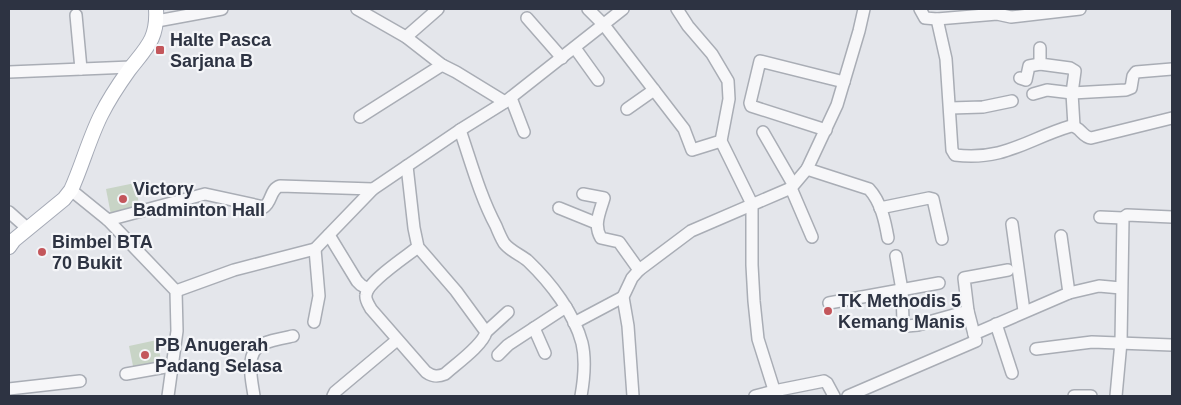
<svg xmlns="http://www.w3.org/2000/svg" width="1181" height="405" font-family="Arial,sans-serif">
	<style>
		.green { fill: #c8d4c6 }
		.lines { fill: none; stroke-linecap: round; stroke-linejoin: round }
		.minor-casing { stroke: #a9adb5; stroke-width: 14 }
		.major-casing { stroke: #a5aab6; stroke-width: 16 }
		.minor { stroke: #f7f7f9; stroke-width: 11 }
		.major { stroke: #fff; stroke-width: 14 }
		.poi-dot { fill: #c3565b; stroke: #f4f5f8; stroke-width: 2 }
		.labels { text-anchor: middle; stroke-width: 4.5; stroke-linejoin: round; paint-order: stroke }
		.poi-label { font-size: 18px; font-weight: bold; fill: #2d3342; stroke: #f4f5f8; text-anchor: start }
	</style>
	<rect width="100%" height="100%" fill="#e4e6eb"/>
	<g class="green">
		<polygon points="135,183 140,209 111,215 106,189"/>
		<polygon points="157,340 162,365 134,371 129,346"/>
	</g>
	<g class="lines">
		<defs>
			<g id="minor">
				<polyline points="357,9 406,37 442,65 456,72 505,102 623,9"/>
				<polyline points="588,9 604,25 684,129 692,150 721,141"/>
				<polyline points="677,9 688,26 712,54 728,81 729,99 721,141 752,204 752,265 754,301 758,339 776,396"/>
				<polyline points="920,9 925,18 937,19 997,14 1011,17 1080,9"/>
				<polyline points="76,15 81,69"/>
				<polyline points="527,18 562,58"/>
				<path d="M937,19L946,59L952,150L955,155C1005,161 1027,139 1071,126C1080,126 1082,137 1091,138L1172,118"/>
				<polyline points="157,21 222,9"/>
				<polyline points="406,37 438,9"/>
				<polyline points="575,48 598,80"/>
				<polyline points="1040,48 1040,64 1070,68 1075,71 1072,93 1074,126"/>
				<polyline points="9,72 131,67"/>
				<polyline points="1020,78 1026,80 1029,66 1040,64"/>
				<polyline points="1033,94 1047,90 1072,93 1126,90 1131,88 1133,76 1136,72 1172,69"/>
				<polyline points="511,98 524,132"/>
				<polyline points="950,108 983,107 1012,101"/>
				<polyline points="627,109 654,90"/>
				<polyline points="360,117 442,65"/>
				<path d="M460,130C471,162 480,196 496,226C498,231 501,238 504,243C510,251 521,255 528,261C551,283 574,313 582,343C586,360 584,379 581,396"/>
				<polyline points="826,130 751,106 750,103 760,61 844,82"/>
				<polyline points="763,132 793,184"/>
				<path d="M407,166L414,228L418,247L456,291L486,332C483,345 456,364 445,374C438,377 433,377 426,372L371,309C369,305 365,300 366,295C367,282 407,256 418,247"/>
				<path d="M807,169L869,189C881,202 885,221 888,238"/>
				<polyline points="791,188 812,237"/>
				<polyline points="71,190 108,220 176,291 177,331 168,396"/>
				<path d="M583,194L604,198C600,212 593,225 601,238L619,242L639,270"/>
				<polyline points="559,208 596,223"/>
				<polyline points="880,208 929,198 933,199 942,239"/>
				<polyline points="9,212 27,228"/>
				<polyline points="1100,217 1123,218"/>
				<path d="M108,220L205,194L264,207C272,202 270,189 280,186L373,189"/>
				<polyline points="1012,224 1024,311"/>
				<polyline points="329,235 357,281 361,285 368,289"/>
				<polyline points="1061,236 1069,293"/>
				<polyline points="896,256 902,290 903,322 907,326 918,325 968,311"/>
				<polyline points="176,291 234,270 315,249 373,189 460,130 505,102"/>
				<polyline points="829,303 939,283"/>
				<polyline points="314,322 319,296 315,249"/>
				<polyline points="574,323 623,297"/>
				<polyline points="996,324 1012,373"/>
				<polyline points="534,328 545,353"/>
				<polyline points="486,332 508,312"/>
				<polyline points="974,334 968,311 964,278 1008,270"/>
				<polyline points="1036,349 1092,342 1172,345"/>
				<polyline points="498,355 508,345 566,307"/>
				<polyline points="126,374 171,366"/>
				<polyline points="9,389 80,381"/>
				<path d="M254,396C252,381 244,353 262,344C271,340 283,338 293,336"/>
				<polyline points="333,396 335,392 397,340"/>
				<polyline points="633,396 628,326 623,297 632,278 639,270 691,231 791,188 807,169 837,105 859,31 864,9"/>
				<polyline points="755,396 774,391 824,381 827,383 834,396"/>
				<polyline points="848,396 976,341 974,334 1069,293 1099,286 1121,288"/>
				<polyline points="1074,396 1091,396"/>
				<polyline points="1116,396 1121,342 1123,218 1127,215 1172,217"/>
			</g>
			<path id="major" d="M9,247L14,240L64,199L71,190C82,166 89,139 101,115C109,99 119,84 129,70C146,48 158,39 156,9"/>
		</defs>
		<use href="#minor" class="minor-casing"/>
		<use href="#major" class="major-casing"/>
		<use href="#minor" class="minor"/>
		<use href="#major" class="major"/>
	</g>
	<g class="poi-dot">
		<rect x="155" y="45" width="10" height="10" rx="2.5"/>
		<circle cx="123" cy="199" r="5"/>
		<circle cx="42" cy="252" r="5"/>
		<circle cx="828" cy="311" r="5"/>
		<circle cx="145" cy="355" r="5"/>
	</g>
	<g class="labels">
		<g class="poi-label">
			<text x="170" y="46">Halte Pasca<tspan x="170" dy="21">Sarjana B</tspan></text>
			<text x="133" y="195">Victory<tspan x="133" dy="21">Badminton Hall</tspan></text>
			<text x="52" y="248">Bimbel BTA<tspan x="52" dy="21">70 Bukit</tspan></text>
			<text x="838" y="307">TK Methodis 5<tspan x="838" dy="21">Kemang Manis</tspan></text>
			<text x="155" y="351">PB Anugerah<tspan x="155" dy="21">Padang Selasa</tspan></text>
		</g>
	</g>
	<rect width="1181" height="405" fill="none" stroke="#2d3342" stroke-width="20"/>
</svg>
